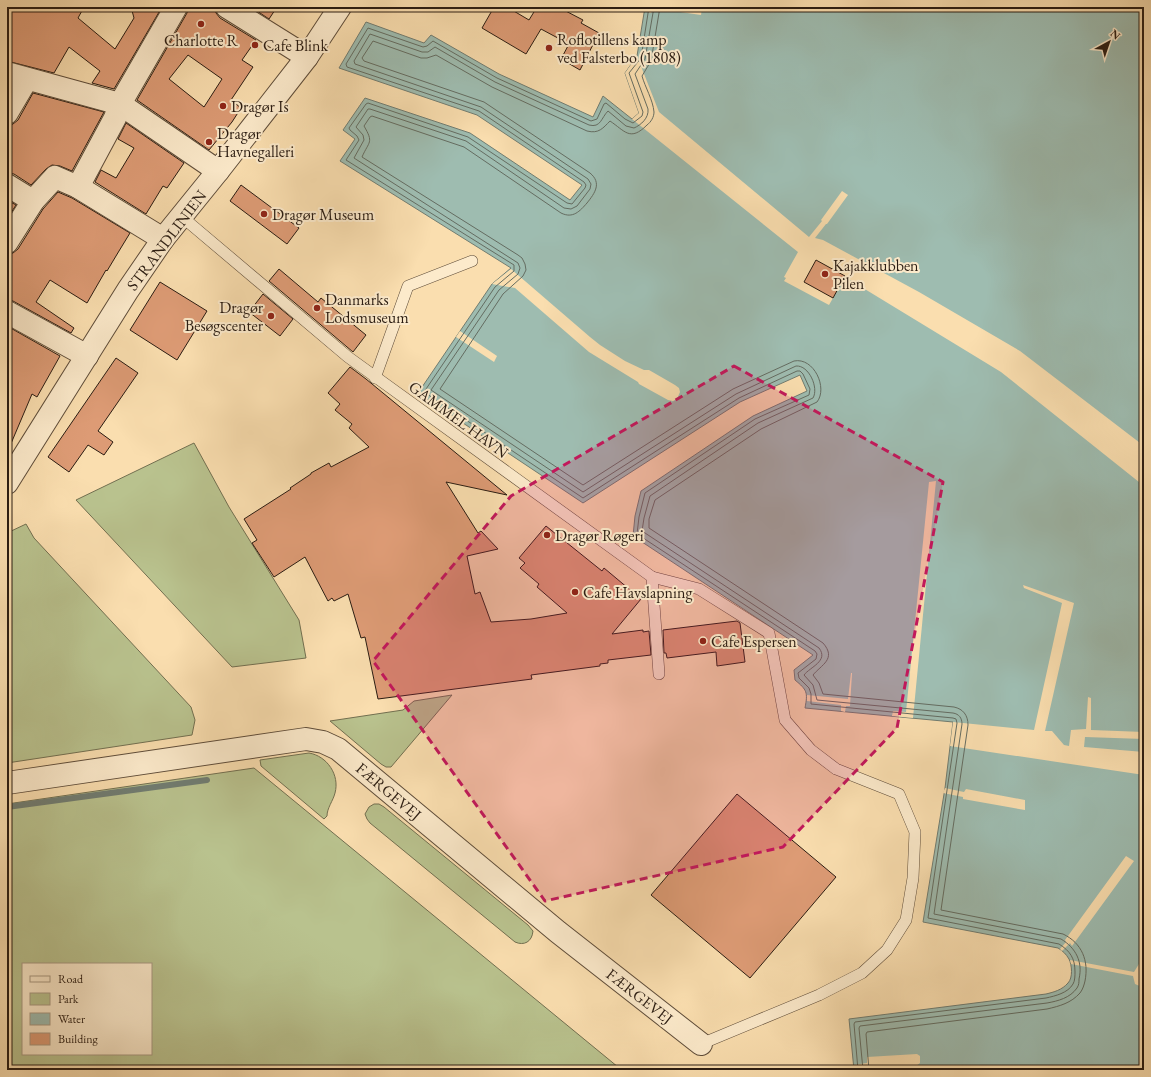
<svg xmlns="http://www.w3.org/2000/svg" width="1151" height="1077" font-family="'EB Garamond',serif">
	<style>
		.green { fill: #b9c28e; stroke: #726f50; fill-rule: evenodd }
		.water { fill: #9ebcb0; stroke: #707c71 }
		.pier { fill: #fadeaf }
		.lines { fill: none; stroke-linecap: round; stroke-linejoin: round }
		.shore { stroke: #646c61; stroke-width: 1 }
		.stream { stroke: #707c71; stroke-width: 6 }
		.building { fill: #dd9b75; stroke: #2a1c12; fill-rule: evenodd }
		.lane-casing { stroke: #5e4c39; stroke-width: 12 }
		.street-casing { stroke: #5e4c39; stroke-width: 24 }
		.lane { stroke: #fceacb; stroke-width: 11 }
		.street { stroke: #fceacb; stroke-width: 22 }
		.marked { fill: #c2185b; fill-opacity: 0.2; stroke: #c2185b; stroke-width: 3; stroke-dasharray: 8 5; stroke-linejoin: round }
		.poi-dot { fill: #8f2418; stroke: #fceacb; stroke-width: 1.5 }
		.labels { text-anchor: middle; stroke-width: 4; stroke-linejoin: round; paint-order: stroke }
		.poi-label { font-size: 16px; fill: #2a1c12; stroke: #fceacb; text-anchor: start }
		.street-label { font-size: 16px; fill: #2a1c12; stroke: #fceacb }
	</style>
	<rect width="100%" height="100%" fill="#fadeaf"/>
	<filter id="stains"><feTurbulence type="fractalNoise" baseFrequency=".005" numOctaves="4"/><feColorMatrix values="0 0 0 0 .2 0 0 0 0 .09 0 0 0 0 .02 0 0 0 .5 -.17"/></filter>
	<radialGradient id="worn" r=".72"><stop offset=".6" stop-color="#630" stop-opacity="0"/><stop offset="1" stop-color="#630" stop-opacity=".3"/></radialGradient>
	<g class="green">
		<polygon points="194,443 229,507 299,620 306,658 232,667 76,500"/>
		<polygon points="26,524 34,538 191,707 195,720 192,735 7,763 7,533"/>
		<polygon points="452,695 391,767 386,767 381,764 330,721 403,710 414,701"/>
		<path d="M309,753C327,756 340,775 335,793C333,801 327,808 327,816L324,819L261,766L260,760Z"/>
		<path d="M254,768L618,1067L606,1070H7V804ZM23,964H151V1054H23Z"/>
		<path d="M374,804H379L384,807L528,925L533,931C532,942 524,946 515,942L370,823L367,819L365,814L369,807Z"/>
	</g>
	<path class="water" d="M645,7H1144V1070H854L849,1019L1046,994C1054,992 1062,990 1068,983C1073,978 1072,965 1069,959C1066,954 1063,951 1058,948L923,922L945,788L953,722L805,708C808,692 807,690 795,680L794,670L813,655L633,536L635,516L641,491L753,416L807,391L800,375L740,402L583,503L418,393L492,284L511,268L340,161L355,139L343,130L365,98L470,133L570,200L582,185L477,115L339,68L366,22L424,43L431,35L499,74L593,117L603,96L632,119L639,113L625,73L637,56Z"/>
	<g class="pier">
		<polygon points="645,7 694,7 702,8 701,15 653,8 651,13 644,11"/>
		<polygon points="637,56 659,112 809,237 822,221 821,220 842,191 848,195 827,224 826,224 815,238 823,240 919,292 1020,351 1144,446 1144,486 1001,372 845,277 829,305 784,281 786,278 784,277 798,252 632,119 639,113 625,73"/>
		<polygon points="511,269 590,337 600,345 625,361 644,370 649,370 675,385 679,388 680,392 677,399 673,401 668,400 639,384 638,382 589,352 515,288 492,284"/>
		<polygon points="460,331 497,356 494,362 456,337"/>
		<polygon points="936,481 913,718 892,716 893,711 906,712 929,482"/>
		<polygon points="1023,585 1074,603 1045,731 1052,731 1064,745 1069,746 1071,730 1086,729 1088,697 1091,698 1091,730 1144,732 1144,739 1085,737 1084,747 1144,752 1144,775 950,746 953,722 1034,730 1062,603 1024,588"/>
		<polygon points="851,673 852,673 850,706 846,706 845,712 841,711 841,705 807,701 807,695 848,699"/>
		<polygon points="945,788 964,792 966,789 1025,800 1025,810 963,799 963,797 943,793"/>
		<polygon points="1126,856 1134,861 1072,946 1070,943 1062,951 1060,949 1066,942 1065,940"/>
		<polygon points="1070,960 1134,972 1139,964 1144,965 1144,986 1142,987 1135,984 1133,976 1071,964"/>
		<polygon points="917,1054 920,1056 920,1063 916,1066 884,1070 868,1070 868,1068 854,1070 853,1065 867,1063 867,1057"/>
	</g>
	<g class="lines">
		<g class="shore">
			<path d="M649,7L641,58L629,73L643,112L642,116L633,123L625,119L606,103L604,104L597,119L591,121L497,78L433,41L427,46L423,47L368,28L346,64L347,67L479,111L584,182L586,185L585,188L572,204L567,203L468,137L368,103L366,104L349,128L350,130L357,136L359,140L346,160L514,265V271L495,287L424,392L583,498L739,398L797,371H800L803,374L810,389L809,395L755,419L645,493L639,517L637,534L815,651L817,654L816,659L798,673L799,678L809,688L811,694V704L953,718L956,719L957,723L928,918L1059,944C1070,951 1075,958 1075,972C1075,975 1075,981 1073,984C1068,993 1055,996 1046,998L855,1022L854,1024L858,1070"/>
			<path d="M654,7L645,59L635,74L648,109C649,118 641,125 634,128L626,126L608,111C601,118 601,128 589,125L495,82L435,47L428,52H422L370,34L354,61L355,64L481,107L588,179L591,184L590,189L577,206L571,209L564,208L466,141L370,109H368L356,127L363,135L364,140L354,158L518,263L520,268L518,274L499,290L431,390L583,492L736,394L796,366C809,365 819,388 813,398L758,423L650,496L644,518L642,531L819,648C829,661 810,667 804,675L813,685L817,700L953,713C959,714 962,718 962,724L934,914L1061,939C1076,948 1083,962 1079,979C1079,982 1079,985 1077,988C1070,998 1058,1001 1047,1003L860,1026L859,1028L863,1070"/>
			<path d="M660,7L651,61L642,76C645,87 653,100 654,112C654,117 651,122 647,125C630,142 625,131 610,121C603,128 599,134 587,131L492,87L436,55L427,58H421L373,41L362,58L364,61L484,102L590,173C602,183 595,193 587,203C580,211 573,219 561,213L464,147L372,116L370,117L364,126C374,143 369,141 362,157L518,255L522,258L525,264L526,270L523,276L503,294L440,389L583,485L733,389L794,361C814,357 828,388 817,402L761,429L655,500L649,519V528L823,643C837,659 821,665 813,675L819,683L823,694L954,707C963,709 968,715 968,725L941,910L1063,934C1082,943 1089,961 1085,981C1084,985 1083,989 1080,993C1071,1003 1060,1006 1047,1009L867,1032L866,1034L869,1070"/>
		</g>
		<polyline class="stream" points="7,807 207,780"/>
	</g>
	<g class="building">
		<polygon points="7,7 84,7 78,18 115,49 134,18 131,7 162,7 114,89 92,83 100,71 69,47 54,73 7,61"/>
		<path d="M188,7H215L216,13L220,18L256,40L242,60L253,67L231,100L241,108L232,122L209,150L137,100L187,13ZM188,55L222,79L204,107L169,79Z"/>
		<polygon points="251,7 277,7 269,19"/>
		<polygon points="494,7 507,7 529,20 537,7 558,7 583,20 581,23 599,33 580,70 561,59 569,44 541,29 526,54 482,28"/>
		<polygon points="33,93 104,112 72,171 60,166 52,165 46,169 31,185 14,174 7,173 7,126 13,124 18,120"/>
		<polygon points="126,123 184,163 167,188 163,186 146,214 95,182 101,170 116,178 134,148 118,139"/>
		<polygon points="241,185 299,228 287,244 230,201"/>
		<polygon points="58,192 72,198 130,233 119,251 107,271 106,270 87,303 50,280 36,302 74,328 71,333 13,301 7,300 7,254 13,253 18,249 43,209"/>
		<polygon points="7,200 16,205 7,219"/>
		<polygon points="816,260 845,276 833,298 804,282"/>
		<polygon points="279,269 318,302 321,298 366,335 353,352 269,281"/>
		<polygon points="160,282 207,311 177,360 130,330"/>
		<polygon points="263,294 293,319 280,336 249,312"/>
		<polygon points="7,326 60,356 37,397 32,394 7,453"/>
		<polygon points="116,358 138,373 98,431 113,442 104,455 88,445 69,472 48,457"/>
		<polygon points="350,367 366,379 507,495 446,482 478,533 481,531 498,549 467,556 475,594 480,592 491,622 531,619 567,613 537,587 539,584 520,568 525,563 519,558 546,526 602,571 604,568 641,599 612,634 643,630 643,632 649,631 651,655 608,660 608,663 600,664 600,666 531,675 532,679 378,699 365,637 361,638 348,594 334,601 332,598 328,601 305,557 274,577 252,543 257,540 244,519 291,489 290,488 311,474 311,473 329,463 331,467 369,447 349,428 352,424 335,410 340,404 328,393"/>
		<polygon points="737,621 740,623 745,662 717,666 716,652 667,658 666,653 664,653 663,630"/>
		<polygon points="737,794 836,877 750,978 651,895"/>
	</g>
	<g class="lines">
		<defs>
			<g id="lane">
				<polyline points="181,216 348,357 652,577 659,674"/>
				<polyline points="375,378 408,286 472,261"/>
				<polyline points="652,577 699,589 769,633 785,720 811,750 836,769 899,794 915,832 913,878 906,920 887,950 862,973 819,995 701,1044"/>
			</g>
			<g id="street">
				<polyline points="227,7 307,57"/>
				<polyline points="7,73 120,104 218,171"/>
				<polyline points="7,113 27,79"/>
				<polyline points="7,185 33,201"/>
				<polyline points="78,187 163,239"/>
				<polyline points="7,242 33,201 55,177 78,187 115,118 120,104 176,7"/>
				<polyline points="7,312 87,356"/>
				<polyline points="7,483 128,290 163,239 218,171 307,57 340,7"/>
				<polyline points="7,783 306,739 323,742 338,749 558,932 701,1044"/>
			</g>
		</defs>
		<use href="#lane" class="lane-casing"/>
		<use href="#street" class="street-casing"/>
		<use href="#lane" class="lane"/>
		<use href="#street" class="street"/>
	</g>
	<path class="marked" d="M734,366L943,482L897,728L783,847L545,901L373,661L511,496Z"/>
	<g class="poi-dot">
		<circle cx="201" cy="24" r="4"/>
		<circle cx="255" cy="45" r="4"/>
		<circle cx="549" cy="48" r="4"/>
		<circle cx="223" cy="106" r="4"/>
		<circle cx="209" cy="142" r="4"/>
		<circle cx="264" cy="214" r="4"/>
		<circle cx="825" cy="274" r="4"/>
		<circle cx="317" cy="308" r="4"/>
		<circle cx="271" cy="316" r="4"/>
		<circle cx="547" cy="535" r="4"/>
		<circle cx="575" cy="592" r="4"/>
		<circle cx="703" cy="641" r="4"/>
	</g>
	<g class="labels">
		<g class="poi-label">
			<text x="557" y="45">Roflotillens kamp<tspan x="557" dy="18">ved Falsterbo (1808)</tspan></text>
			<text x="201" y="46" text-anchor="middle">Charlotte R</text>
			<text x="263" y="51">Cafe Blink</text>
			<text x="231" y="112">Dragør Is</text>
			<text x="217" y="139">Dragør<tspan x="217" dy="18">Havnegalleri</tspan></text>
			<text x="272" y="220">Dragør Museum</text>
			<text x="833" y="271">Kajakklubben<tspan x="833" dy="18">Pilen</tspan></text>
			<text x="325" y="305">Danmarks<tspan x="325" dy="18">Lodsmuseum</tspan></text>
			<text x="263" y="313" text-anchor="end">Dragør<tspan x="263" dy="18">Besøgscenter</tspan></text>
			<text x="555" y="541">Dragør Røgeri</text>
			<text x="583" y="598">Cafe Havslapning</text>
			<text x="711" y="647">Cafe Espersen</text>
		</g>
		<g class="street-label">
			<text transform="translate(166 240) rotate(-53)" y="6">STRANDLINIEN</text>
			<text transform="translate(459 419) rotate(36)" y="6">GAMMEL HAVN</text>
			<text transform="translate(389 791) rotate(40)" y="6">FÆRGEVEJ</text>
			<text transform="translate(640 996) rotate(38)" y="6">FÆRGEVEJ</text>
		</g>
	</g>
	<rect width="1151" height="1077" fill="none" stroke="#fadeaf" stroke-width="24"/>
	<rect x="8" y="8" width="1135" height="1061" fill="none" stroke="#2a1c12" stroke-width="2"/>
	<rect x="12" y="12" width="1127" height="1053" fill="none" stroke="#2a1c12"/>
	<rect x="22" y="963" width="130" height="92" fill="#fceacb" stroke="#a89881"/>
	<rect x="30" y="976" width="20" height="6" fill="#fceacb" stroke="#a89881"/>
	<text x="58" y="983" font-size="12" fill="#2a1c12">Road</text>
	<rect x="30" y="993" width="20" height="12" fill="#b9c28e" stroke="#a89881"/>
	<text x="58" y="1003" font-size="12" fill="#2a1c12">Park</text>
	<rect x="30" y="1013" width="20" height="12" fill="#9ebcb0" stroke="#a89881"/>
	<text x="58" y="1023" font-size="12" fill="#2a1c12">Water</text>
	<rect x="30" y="1033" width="20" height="12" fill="#dd9b75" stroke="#a89881"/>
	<text x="58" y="1043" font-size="12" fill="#2a1c12">Building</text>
	<g transform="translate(1109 42) rotate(40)" stroke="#fceacb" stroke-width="3" paint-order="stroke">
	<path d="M0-3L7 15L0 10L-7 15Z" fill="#2a1c12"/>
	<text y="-6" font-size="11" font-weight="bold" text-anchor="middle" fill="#2a1c12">N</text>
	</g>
	<rect width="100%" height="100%" filter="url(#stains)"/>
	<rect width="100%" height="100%" fill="url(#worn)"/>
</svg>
